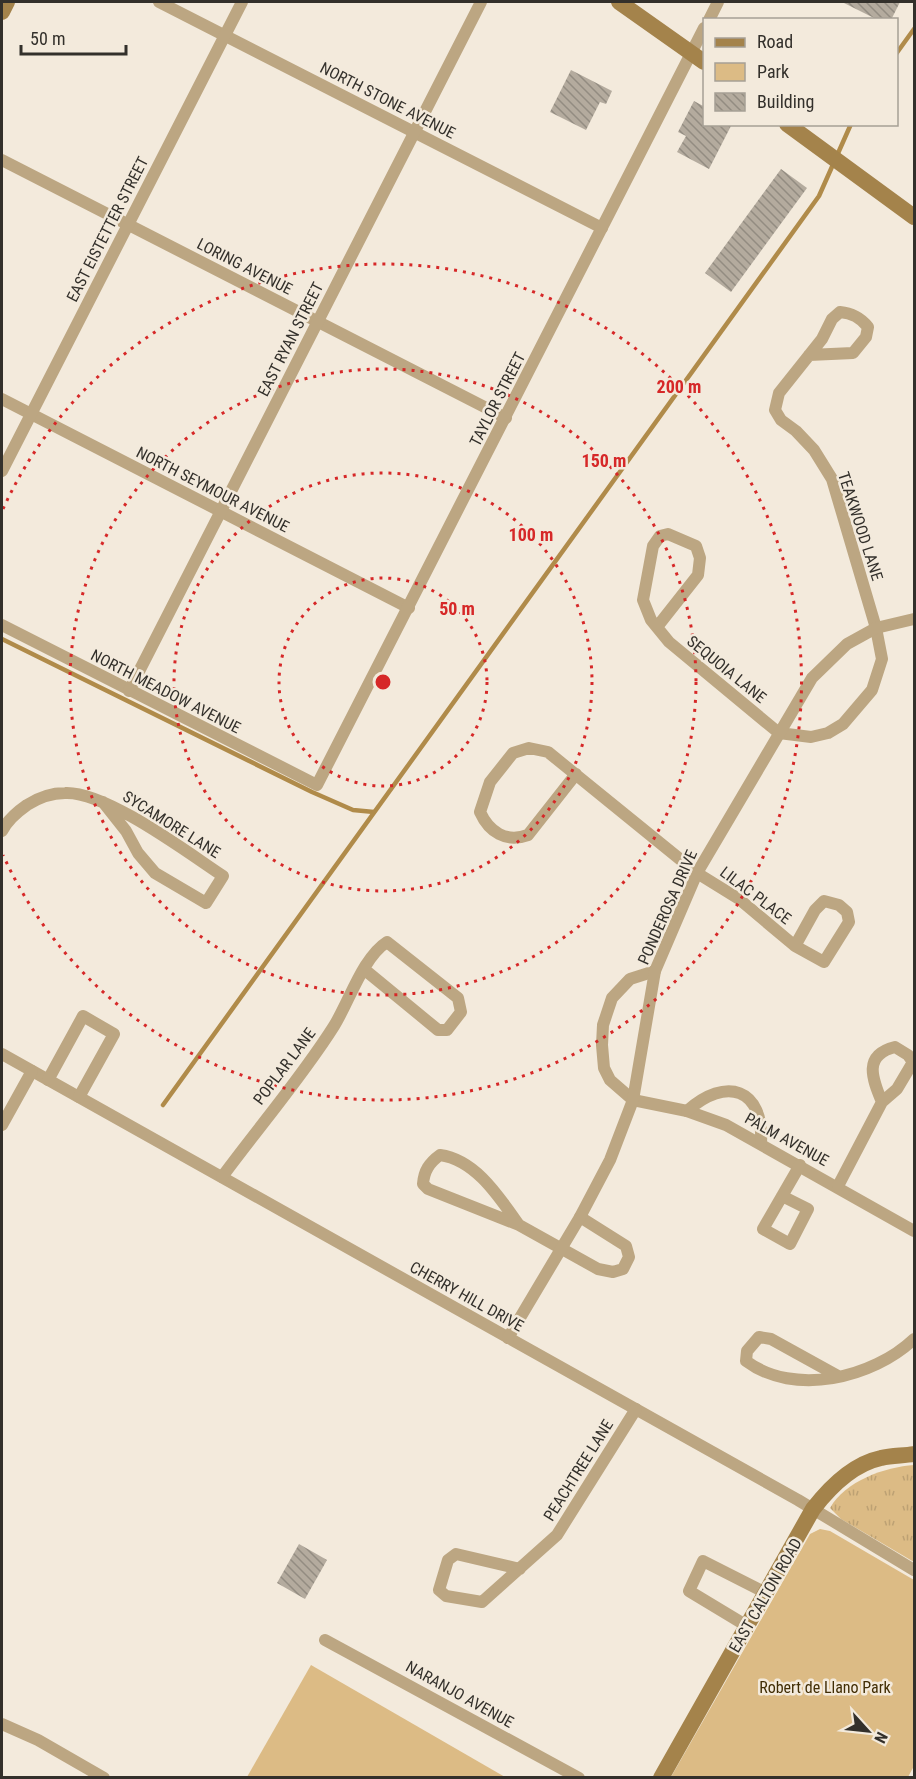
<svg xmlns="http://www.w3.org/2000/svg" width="916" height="1779" font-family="'Roboto Condensed',sans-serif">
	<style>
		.grass { fill: url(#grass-tufts) }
		.green { fill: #dcbb85 }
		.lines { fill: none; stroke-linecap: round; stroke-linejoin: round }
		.stream { stroke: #b08b4a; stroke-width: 4.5 }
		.building { fill: url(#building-back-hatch) }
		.street { stroke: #bca682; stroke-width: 12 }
		.secondary { stroke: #a4834b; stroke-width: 16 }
		.ring { fill: none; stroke: #d62828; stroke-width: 3; stroke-dasharray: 3 6 }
		.labels { text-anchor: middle; stroke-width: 5; stroke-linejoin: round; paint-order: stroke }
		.street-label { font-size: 16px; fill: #33302b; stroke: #f3eadc }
		.park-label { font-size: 16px; fill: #412d04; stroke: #f3eadc }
		.centre { fill: #d62828; stroke: #f3eadc; stroke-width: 3 }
		.ring-label { font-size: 18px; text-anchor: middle; font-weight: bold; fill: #d62828; stroke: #f3eadc; stroke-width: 5; stroke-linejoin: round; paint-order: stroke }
	</style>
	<defs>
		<pattern id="grass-tufts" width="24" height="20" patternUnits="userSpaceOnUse" patternTransform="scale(1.5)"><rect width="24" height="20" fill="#dcbb85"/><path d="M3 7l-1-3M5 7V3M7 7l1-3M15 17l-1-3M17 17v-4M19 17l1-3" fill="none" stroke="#bda173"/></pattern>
		<pattern id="building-back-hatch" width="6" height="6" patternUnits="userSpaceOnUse" patternTransform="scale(1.5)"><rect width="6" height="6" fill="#b4ab9e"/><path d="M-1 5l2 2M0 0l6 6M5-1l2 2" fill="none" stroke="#938c81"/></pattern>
	</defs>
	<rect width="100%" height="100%" fill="#f3eadc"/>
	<path class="grass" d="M914,1465V1562L841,1519L830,1508C845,1481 885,1467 914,1465Z"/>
	<g class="green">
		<polygon points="820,1529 830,1531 914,1580 914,1766 908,1777 671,1777 810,1534"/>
		<polygon points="311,1665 505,1777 247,1777"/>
	</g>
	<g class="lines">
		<g class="stream">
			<polyline points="896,54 914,29"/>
			<polyline points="2,639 312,792 353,810 374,812"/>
			<polyline points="163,1105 819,196 851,124"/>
		</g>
	</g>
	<g class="building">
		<polygon points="842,2 900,2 891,20 878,20"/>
		<polygon points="571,70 612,91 606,104 600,102 586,130 550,112"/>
		<polygon points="694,101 705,107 705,124 732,124 709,169 677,152 686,136 678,132"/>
		<polygon points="781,169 807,188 731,292 705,273"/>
		<polygon points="299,1544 327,1560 305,1599 277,1583"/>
	</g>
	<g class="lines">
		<g class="street">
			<polyline points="159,2 602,228"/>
			<polyline points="709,20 718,2"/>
			<polyline points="2,160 506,418"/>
			<polyline points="2,399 409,608"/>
			<polyline points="2,471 242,2"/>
			<polyline points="2,625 317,785 704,28"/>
			<path d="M657,627L698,575L700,558L696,546L668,534L660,536L653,546L643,600L651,620L669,642L779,733L811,737L828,733L843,724L872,690L882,659L876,628L832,479L814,450L796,431L781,420L775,410L779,393L822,339L832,319L840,312C852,313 860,317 868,327L866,337L853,353L809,355"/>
			<polyline points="129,691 481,2"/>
			<path d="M576,774L528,835C506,843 489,832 480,812L490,782L513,753L529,748L548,752L697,873L739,899L795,946L824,962L849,922L847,912L839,905L824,901L815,910L795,946"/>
			<path d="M2,831C7,821 17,812 27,805C38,798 51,793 65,793C106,791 188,853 223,876L206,903L155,873L138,853L126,831L103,802"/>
			<polyline points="655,971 630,979 612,998 603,1025 602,1045 604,1068 610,1080 633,1100 687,1111 726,1125 914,1231"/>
			<polyline points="2,1054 798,1500 914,1570"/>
			<polyline points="48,1080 83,1016 114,1034 79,1097"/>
			<path d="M687,1111C726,1076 764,1088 761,1143"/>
			<polyline points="2,1125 32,1071"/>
			<path d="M222,1177C258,1128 302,1077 334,1026C349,1002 363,957 387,942L458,998L461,1012L447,1030H438L365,970"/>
			<path d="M838,1186L882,1102L897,1089L913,1062L908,1055L895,1047C863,1055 872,1078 882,1102"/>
			<polyline points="782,1196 808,1209 790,1244 763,1229 800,1165"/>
			<path d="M519,1225C499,1197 476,1160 440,1155C429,1163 424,1171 423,1184L428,1189L519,1225L598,1269L613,1272L623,1269L629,1257L626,1246L580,1217"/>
			<polyline points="508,1338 580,1217 610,1160 633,1100 655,971 697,873 812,678 847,644 876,628 914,619"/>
			<path d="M838,1376L771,1339L759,1337L747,1351L746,1361C794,1397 873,1378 914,1339"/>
			<polyline points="520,1569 456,1554 448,1560 439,1590 446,1596 482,1602 557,1535 636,1409"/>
			<polyline points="747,1626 689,1591 703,1561 766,1593"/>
			<polyline points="325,1640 579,1778"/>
			<polyline points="2,1724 38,1740 104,1778"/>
		</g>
		<g class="secondary">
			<polyline points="619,2 704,62"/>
			<polyline points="2,12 7,2"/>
			<polyline points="787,124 914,217"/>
			<path d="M661,1778L813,1509C830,1487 853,1464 881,1458C892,1455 903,1456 914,1454"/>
		</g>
	</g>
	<g class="ring">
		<circle cx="383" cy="682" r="104"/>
		<circle cx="383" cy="682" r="209"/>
		<circle cx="383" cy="682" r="313"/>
		<path d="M3 509A418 418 0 1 1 3 855"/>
	</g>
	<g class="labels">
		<g class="street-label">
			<text transform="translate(388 100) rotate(27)" y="6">NORTH STONE AVENUE</text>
			<text transform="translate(107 229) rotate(-63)" y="6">EAST EISTETTER STREET</text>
			<text transform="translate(245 266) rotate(27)" y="6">LORING AVENUE</text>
			<text transform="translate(290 339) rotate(-63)" y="6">EAST RYAN STREET</text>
			<text transform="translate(497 399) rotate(-63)" y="6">TAYLOR STREET</text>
			<text transform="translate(213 489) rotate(27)" y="6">NORTH SEYMOUR AVENUE</text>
			<text transform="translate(861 526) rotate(72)" y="6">TEAKWOOD LANE</text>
			<text transform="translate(727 669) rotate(39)" y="6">SEQUOIA LANE</text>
			<text transform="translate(166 691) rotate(27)" y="6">NORTH MEADOW AVENUE</text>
			<text transform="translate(172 824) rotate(32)" y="6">SYCAMORE LANE</text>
			<text transform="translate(756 895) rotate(37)" y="6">LILAC PLACE</text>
			<text transform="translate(667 907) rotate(-66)" y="6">PONDEROSA DRIVE</text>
			<text transform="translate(284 1066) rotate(-53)" y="6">POPLAR LANE</text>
			<text transform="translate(787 1139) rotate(29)" y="6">PALM AVENUE</text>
			<text transform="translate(467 1296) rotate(29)" y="6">CHERRY HILL DRIVE</text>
			<text transform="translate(578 1470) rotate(-58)" y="6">PEACHTREE LANE</text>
			<text transform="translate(765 1595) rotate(-60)" y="6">EAST CALTON ROAD</text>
			<text transform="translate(460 1694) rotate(29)" y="6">NARANJO AVENUE</text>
		</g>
		<g class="park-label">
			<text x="825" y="1693">Robert de Llano Park</text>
		</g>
	</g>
	<circle cx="383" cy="682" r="9" class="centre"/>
	<g class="ring-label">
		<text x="679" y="393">200 m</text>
		<text x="604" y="467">150 m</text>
		<text x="531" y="541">100 m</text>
		<text x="457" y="615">50 m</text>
	</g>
	<rect width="916" height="1779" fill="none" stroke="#33302b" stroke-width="6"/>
	<rect x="703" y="18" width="195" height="108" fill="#f3eadc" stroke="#a6a095" stroke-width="1.5"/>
	<rect x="715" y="38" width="30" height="9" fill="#a4834b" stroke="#a6a095" stroke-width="1.5"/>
	<text x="757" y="48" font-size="18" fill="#33302b">Road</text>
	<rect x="715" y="63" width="30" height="18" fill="#dcbb85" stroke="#a6a095" stroke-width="1.5"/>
	<text x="757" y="78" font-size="18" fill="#33302b">Park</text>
	<rect x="715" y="93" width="30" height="18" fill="url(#building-back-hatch)" stroke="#a6a095" stroke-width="1.5"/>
	<text x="757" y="108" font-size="18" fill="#33302b">Building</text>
	<g transform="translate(868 1731) rotate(117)" stroke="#f3eadc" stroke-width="4.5" paint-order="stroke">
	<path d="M0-4.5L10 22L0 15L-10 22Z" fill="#33302b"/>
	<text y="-9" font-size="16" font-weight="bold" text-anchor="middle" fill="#33302b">N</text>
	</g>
	<path d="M21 45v9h105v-9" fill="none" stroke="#33302b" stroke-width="3"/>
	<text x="30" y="45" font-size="18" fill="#33302b" stroke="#f3eadc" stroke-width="4.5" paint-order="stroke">50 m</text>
</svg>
